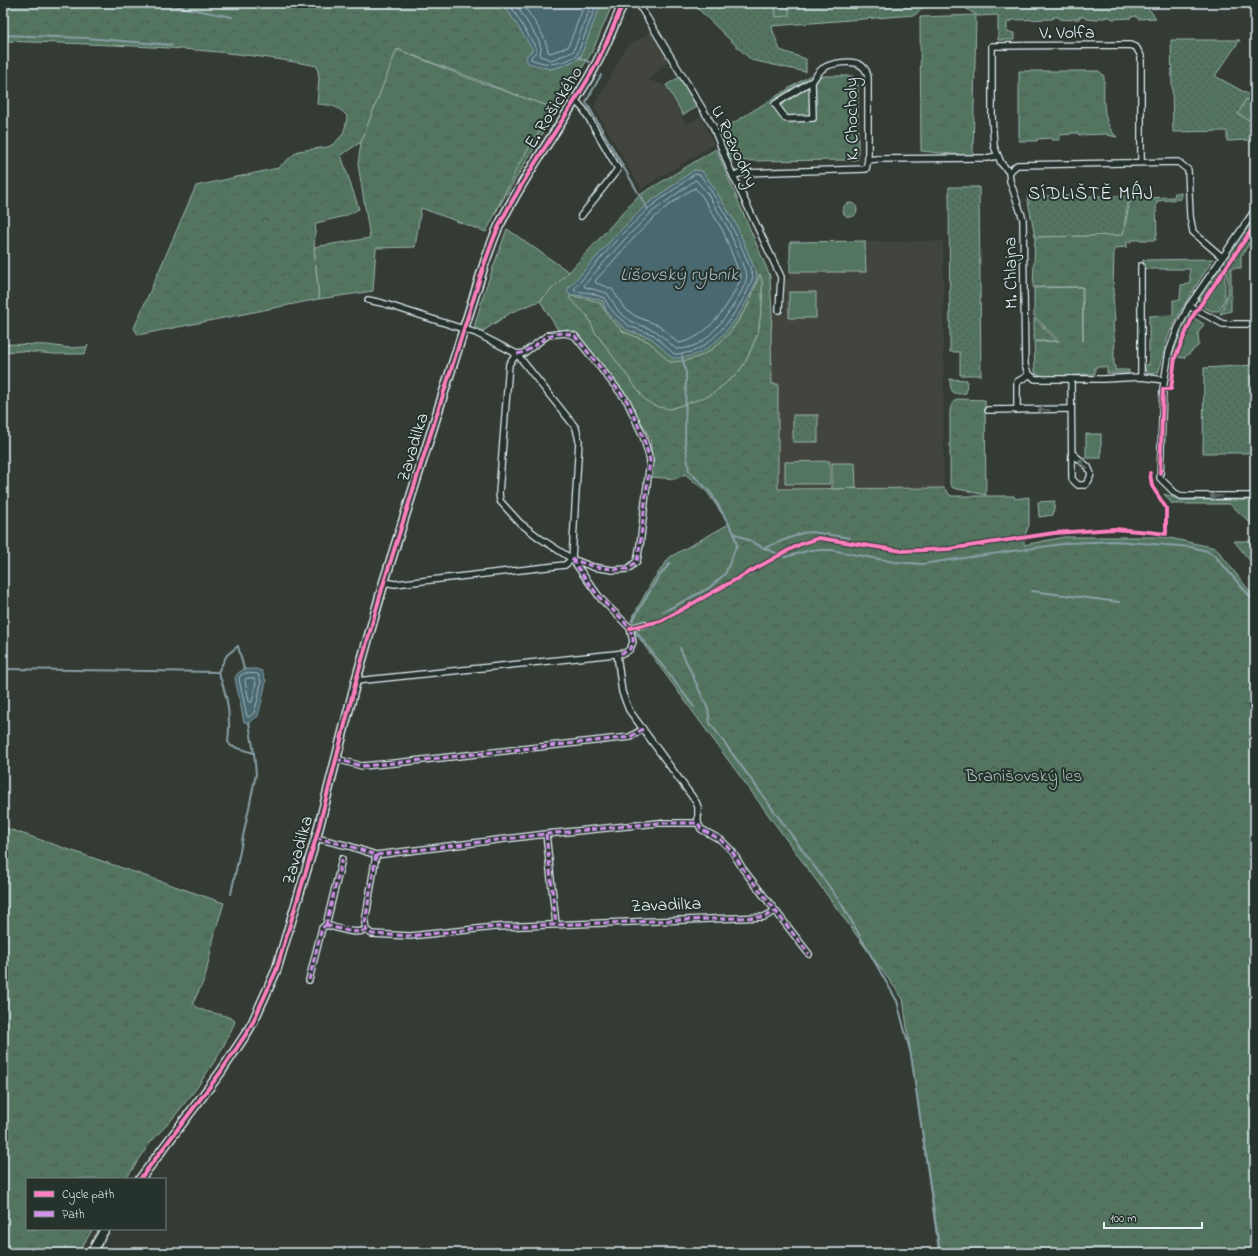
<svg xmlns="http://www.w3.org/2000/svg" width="1258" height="1256" font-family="'Indie Flower',sans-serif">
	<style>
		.built { fill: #42453c }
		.grass { fill: url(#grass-tufts); stroke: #9db3ac }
		.forest { fill: url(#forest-crowns); stroke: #9db3ac; fill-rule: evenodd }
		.wetland { fill: url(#wetland-marsh); stroke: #9db3ac }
		.park { fill: url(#park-dots); stroke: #9db3ac }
		.pitch { fill: #527560; stroke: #9db3ac }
		.water { fill: #49686f; stroke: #899fa6 }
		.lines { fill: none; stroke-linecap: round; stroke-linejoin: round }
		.shore { stroke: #a8bac1; stroke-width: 1 }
		.stream { stroke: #899fa6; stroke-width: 2 }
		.street-casing { stroke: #e8f1f8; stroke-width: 8 }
		.secondary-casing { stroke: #e8f1f8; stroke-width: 11 }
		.street { stroke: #26332d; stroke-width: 5.5 }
		.secondary { stroke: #26332d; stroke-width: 8 }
		.quiet { stroke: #d193ec; stroke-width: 3; stroke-dasharray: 6 3; stroke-linecap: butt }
		.cycleway-casing { stroke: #26332d; stroke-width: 6 }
		.cycleway { stroke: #ff80c0; stroke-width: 4 }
		.oneway { stroke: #6a7674 }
		.labels { text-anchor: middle; stroke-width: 4; stroke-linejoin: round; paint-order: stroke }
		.street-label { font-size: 18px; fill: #e8f1f8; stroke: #26332d }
		.park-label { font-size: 18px; fill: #acbfbb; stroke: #26332d }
		.neighbourhood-label { font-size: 19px; letter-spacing: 1px; fill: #e8f1f8; stroke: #26332d }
		.water-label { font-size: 19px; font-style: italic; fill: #a8bac1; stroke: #26332d }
	</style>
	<defs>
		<pattern id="grass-tufts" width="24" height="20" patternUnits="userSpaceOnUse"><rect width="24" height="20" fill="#527560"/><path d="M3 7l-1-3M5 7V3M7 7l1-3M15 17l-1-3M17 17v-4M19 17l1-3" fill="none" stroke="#4b5c54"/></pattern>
		<pattern id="forest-crowns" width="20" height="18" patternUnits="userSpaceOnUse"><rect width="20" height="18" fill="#527560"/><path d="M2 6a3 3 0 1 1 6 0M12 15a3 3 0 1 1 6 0" fill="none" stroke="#4b5c54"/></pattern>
		<pattern id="wetland-marsh" width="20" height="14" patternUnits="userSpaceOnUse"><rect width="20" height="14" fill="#527560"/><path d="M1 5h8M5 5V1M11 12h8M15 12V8" fill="none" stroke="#4b5c54"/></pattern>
		<pattern id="park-dots" width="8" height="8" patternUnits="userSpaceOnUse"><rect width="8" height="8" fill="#527560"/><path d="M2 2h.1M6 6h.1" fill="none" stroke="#4b5c54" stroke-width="1.8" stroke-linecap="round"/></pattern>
	</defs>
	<rect width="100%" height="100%" fill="#333b34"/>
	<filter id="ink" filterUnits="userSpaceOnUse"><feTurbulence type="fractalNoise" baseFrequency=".025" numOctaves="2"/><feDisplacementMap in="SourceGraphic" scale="8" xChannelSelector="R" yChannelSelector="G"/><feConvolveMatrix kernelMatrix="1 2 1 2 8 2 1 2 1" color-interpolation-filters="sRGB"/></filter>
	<g filter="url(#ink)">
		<g class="built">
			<polygon points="652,32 669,60 649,80 664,85 686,124 701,116 714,144 641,189 594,107 627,46"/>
			<polygon points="943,241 944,488 778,489 778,384 772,384 771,336 772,314 785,314 785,279 790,278 790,242"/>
		</g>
		<g class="grass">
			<polygon points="976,15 973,155 959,155 921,151 920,17"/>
			<path d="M396,49L481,83L549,106C551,116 542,128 537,136C517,167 503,199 486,232L421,208L415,247L376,248L373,291L319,299L314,247L370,238L358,164L361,142Z"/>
			<path d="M1019,71H1099L1104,76C1104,96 1101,123 1117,137L1107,135V134L1079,135L1078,133H1071V134L1060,135L1059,140H1052V138L1037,139V141H1019Z"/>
			<polygon points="809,76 853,76 858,85 858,159 854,160 740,161 729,160 717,133"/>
			<path d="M1133,186L1142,187L1143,198L1174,197L1175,193H1181V199L1157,201V205H1156L1157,235H1156V240H1131V242H1127V247L1115,248V251H1114L1113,288H1114V295H1113L1115,321L1113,322L1115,347L1114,348V366H1115V370H1129V373H1107V367H1095V374C1077,374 1053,379 1036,374L1035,371L1034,342L1059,341L1034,316V288L1082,287L1083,341V287H1033L1035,237L1123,235Z"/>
			<polygon points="1255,215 1255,221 1226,264 1223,261"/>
			<polygon points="507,229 569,272 540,301 512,312 483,331 474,327 485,290"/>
			<path d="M1245,240L1249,244L1245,250L1244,253L1241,255V268H1231V311L1220,314C1228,298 1231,286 1225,268Z"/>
			<path d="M1213,259C1197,285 1180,309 1168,337C1164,348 1163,362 1158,373L1153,374H1148L1143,365H1149V316L1173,315V300H1180L1181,285L1190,284V269H1143V260Z"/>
			<polygon points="1221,266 1222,268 1201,300 1198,301 1200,295"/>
			<polygon points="1225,273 1225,299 1219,311 1211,311 1204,307 1204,305"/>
			<path d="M1191,314L1173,358C1174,348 1182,318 1191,314Z"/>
			<polygon points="1034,318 1057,341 1034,341"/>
			<polygon points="1194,318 1204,324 1198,333 1199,345 1184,358 1178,357"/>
			<path d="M950,379L967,380L966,393C953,396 950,392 950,379Z"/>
			<polygon points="957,399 985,400 986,495 953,488 950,485 950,411 952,403"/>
			<polygon points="1164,494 1181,500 1255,500 1255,527 1230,504 1172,504"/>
			<path d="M3,827L224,903L215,932L205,978L193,1003C200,1015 224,1011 235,1021L234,1024L220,1053L196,1089L173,1118L150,1143L126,1179H27V1229H93L78,1253H3Z"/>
		</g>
		<g class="forest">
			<path d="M3,3H503L530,44L533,50L527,55L550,69L562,66L580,58L601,3H613L593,50L494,215L520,162L543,126L550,111L549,106L527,99L397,49L361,142L341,155L359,209L345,216L316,223L314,247L319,299L138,335L134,328L196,186L278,168L298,151L328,147L335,143L343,134L346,124L347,116C337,105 330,105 317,104L319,78L317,66C214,46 108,45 3,41Z"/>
			<path d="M716,149L770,276L772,314L771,336L772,384H778V489L944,488L951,496H1014L1015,499L1029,497V525L1024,538V545L1064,537H1165L1216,548L1255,598V1253H939L903,999L636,634L631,620L653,580L670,557L729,524L707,492L685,474L675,479L651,477L652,458L650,438L629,400L579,337L558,330L540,301L569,272L638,196ZM694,170L702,171L714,188L736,224L757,275L755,283L743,307L726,331L672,358L652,338L627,330L613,318L606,310L603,301L590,297L569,294L567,290L617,234L646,205ZM760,275L762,281V304L758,333L746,361L738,373L711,395L646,401L595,332L587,315L600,303L610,319L624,332L649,342L670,362C701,362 720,347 737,322C740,317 744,312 747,307C752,297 756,285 760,275Z"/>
			<polygon points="3,344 48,345 69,348 86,347 88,345 85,354 54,354 21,351 3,352"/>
			<polygon points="1234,541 1255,541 1255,567"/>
		</g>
		<path class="wetland" d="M760,274L762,281V304L758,333L746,361L738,373L711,395L671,409L658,407L646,401L595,332L587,315L569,298L570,296L589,299L600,303L610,319L624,332L649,342L670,362C702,362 721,346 738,321C741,316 745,311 748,306C752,296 756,285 760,274Z"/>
		<g class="park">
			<polygon points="697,3 928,3 915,15 772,26 773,31 780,50 806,59 806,72 751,60 697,8"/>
			<polygon points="957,3 1144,3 1156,18 1138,19 1136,16 1131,17 1131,18 1112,19 1110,17 1105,17 1105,18 1098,18 1097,20 1086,19 1084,17 1079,17 1079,19 1072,19 1071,20 1060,19 1059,17 1053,17 1053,19 1011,20 1011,22 1007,22 1007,32 1014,33 1014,40 998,40 998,15 978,16"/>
			<polygon points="1171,40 1240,40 1215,76 1255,98 1255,142 1251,142 1251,140 1227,141 1227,131 1173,132"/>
			<polygon points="949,187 979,187 981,375 960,375 960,352 950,352"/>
			<polygon points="1027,196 1129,196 1123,235 1035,237"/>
			<circle cx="850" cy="210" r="7"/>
			<polygon points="1255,365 1255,453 1203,453 1204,368"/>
			<rect x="793" y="415" width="25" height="27"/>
			<polygon points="1055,501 1053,515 1039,517 1038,502"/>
		</g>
		<g class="pitch">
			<polygon points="775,3 789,3 789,16 776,17"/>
			<polygon points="680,77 697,107 683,115 666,85"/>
			<polygon points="1246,99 1255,105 1255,123 1238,114"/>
			<polygon points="865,241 866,272 790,272 790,242"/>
			<rect x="789" y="292" width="27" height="26"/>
			<rect x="1086" y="434" width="15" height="24"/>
			<polygon points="830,461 830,484 785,484 785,462"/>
			<polygon points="832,463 855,463 856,488 832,489"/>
		</g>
		<g class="water">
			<polygon points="503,3 601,3 580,58 562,66 550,69 528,63 526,59 527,55 533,50"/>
			<path d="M694,170L702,171L714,188L736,224L757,275C752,300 724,342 699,353C690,357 681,358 672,358L652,338L627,330L613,318L606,310L603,301L590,297L569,294L567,290L617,234L646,205Z"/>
			<polygon points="244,669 256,669 262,671 266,681 262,700 258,716 249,723 244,722 235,678 237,674"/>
		</g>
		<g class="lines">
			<g class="shore">
				<path d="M509,3L536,48V52L531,57V59C547,66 562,65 577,55L597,3"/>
				<polyline points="515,3 539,41 541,48 540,56 551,60 573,52 592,3"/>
				<path d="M522,3C530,16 547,36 548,52L550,53L568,47L585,3"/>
				<path d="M695,174L700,175C723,206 740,240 753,276C748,298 719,339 698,349C691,353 682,354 674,354L654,335L629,326L616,315L610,308L604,298L591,293L575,291L574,289L620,236L649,208Z"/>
				<path d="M696,180L707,193L728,228L747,276C744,294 719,328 705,339C697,346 686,349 676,349L656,331L632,322L619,312L607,293L585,287L584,285L624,240L652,212Z"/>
				<path d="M695,188L702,196L723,231L741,277C732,302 707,340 678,343L660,326L635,316L624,308L612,289L596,283L595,281C601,274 608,267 614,260C636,235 665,203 695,188Z"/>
				<polygon points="245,673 258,674 261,682 258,699 254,713 249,717 247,716 239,679 240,676"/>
				<polygon points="247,678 254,678 256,682 253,698 251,703 249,701 245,681"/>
			</g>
			<g class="stream">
				<polyline points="160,3 232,17"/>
				<polyline points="3,35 85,38 172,45"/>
				<polyline points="579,57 580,58 589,62"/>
				<polyline points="601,75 586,102 647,208"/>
				<polyline points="682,356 686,373 685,441 689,471 711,493 734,533 764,548 785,557 811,550 831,550 894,562 922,564 1069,543 1115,541 1192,547 1207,551 1215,556 1255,602"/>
				<polyline points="764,548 802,533 812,532 850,538"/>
				<polyline points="728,586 753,573"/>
				<polyline points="1032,591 1119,602"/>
				<polyline points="663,612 709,588 725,574 737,545 734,533"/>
				<polyline points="633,620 657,579 670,563"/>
				<polyline points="643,628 661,623 723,589"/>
				<polyline points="636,631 694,707"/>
				<polyline points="680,648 708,709 710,723 841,903 897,1001 911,1055 940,1253"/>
				<path d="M3,669L218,672C228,695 231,718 228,742L231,746L254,753L256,774L231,894"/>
				<polyline points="218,672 227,655 238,646 244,669"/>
				<polyline points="249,723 254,753"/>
			</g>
			<defs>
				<g id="street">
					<polyline points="638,3 713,126 729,167 781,277 779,310"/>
					<polygon points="810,82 812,82 813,118 786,119 775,104"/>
					<polyline points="575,100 584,110 618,169 581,216"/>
					<polyline points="868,160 876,159 979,158 987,158 997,156"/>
					<polyline points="1009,172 1001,163 994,146 992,117 992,46 1130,45 1136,47 1141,56 1141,161"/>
					<polyline points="1009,172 1010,181 1023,219 1025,365 1028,373 1035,379 1103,379 1141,377 1164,380"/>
					<polyline points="1009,172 1017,165 1178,162 1188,170 1190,216 1193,232 1222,257"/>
					<path d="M733,176L742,173L866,169L868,160V80C868,75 866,69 862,66C853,59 830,63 822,69C817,73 815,78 812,82"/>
					<polyline points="1255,210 1189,306 1178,328 1169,352 1163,389 1160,478 1175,493 1181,496 1255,496"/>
					<polyline points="1189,306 1223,324 1255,324"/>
					<polygon points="565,333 575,336 627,401 643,436 650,460 640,545 637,561 628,569 613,570 593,567 572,559 541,539 520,523 500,501 499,493 509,364 517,354 524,353 548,335"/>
					<polyline points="1141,377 1141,266"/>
					<polyline points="1071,379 1072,479 1078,485 1085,485 1089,480 1091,474 1088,467 1072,453"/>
					<polyline points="988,410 1071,409"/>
					<polyline points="1017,410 1017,382 1029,375"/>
					<polyline points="384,582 395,584 565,565 572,559"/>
					<polyline points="630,628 645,624"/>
					<polyline points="617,654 622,692 629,710 696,802 698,807 698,823 701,829 721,840 732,851 743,869 809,954"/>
					<polyline points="356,681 625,653 630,649 633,642 630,628 601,599 572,559 579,441 576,428 517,354 476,333 382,303 368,300"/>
					<polyline points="336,759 362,766 395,763 630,737 643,729"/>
					<polyline points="546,834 556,924"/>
					<polyline points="316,838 349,846 376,855 546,834 658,823 698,823"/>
					<polyline points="376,855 365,923 366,930 372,934 410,936 495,927 764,917 775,911"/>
					<polyline points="326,925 342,859"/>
					<path d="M326,925C338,928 354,935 366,930"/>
					<polyline points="309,980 322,928 326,925"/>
				</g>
				<g id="secondary">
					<path d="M140,1179L220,1073L246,1034L253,1022L276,971L316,838L356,681L384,582L485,262C490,249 494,235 501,222C527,170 563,123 592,72C604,50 614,26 623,3"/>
					<polyline points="91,1253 105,1229"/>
				</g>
			</defs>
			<use href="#street" class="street-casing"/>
			<use href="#secondary" class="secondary-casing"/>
			<use href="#street" class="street"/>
			<use href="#secondary" class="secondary"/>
			<g class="quiet">
				<path d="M517,354C541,349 545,325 575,336L627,401L643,436L650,460L640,545L637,561L628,569C605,570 593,567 572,559"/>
				<path d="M572,559C581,572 590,586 601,599C611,610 639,629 632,646C629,652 623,653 617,654"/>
				<polyline points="336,759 362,766 395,763 630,737 643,729"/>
				<polyline points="546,834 556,924"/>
				<polyline points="316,838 349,846 376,855 546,834 658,823 698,823 701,829 721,840 732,851 743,869 809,954"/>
				<polyline points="376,855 365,923 366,930 372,934 410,936 495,927 764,917 775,911"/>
				<polyline points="326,925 342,859"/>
				<path d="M326,925C338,928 354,935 366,930"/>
				<polyline points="309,980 322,928 326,925"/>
			</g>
			<defs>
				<g id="cycleway">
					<polyline points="1160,473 1163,389 1171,389 1175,358 1193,316 1255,225"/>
					<polyline points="630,628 661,621 787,551 801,544 819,538 902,551 949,549 1054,533 1114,529 1150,532 1166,534 1166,508 1152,486 1150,473"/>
					<path d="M140,1179L220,1073L246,1034L253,1022L276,971L316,838L356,681L384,582L485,262C490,249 494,235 501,222C527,170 563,123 592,72C604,50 614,26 623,3"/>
				</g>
			</defs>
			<use href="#cycleway" class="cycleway-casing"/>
			<use href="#cycleway" class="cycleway"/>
		</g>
		<defs><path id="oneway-shaft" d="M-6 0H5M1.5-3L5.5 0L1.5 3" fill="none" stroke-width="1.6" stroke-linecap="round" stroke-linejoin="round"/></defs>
		<g class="oneway">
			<use href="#oneway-shaft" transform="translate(1044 410) rotate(180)"/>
			<use href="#oneway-shaft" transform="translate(1083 464) rotate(-135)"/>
			<use href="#oneway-shaft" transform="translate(1216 496) rotate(180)"/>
		</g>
	</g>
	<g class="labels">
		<g class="street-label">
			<text transform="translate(1067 32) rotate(-1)" y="6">V. Volfa</text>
			<text transform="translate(553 107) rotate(-58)" y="6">E. Rošického</text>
			<text transform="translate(851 119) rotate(-91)" y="6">K. Chocholy</text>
			<text transform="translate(735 146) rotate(65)" y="6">U Rozvodny</text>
			<text transform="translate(1010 273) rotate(-91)" y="6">M. Chlajna</text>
			<text transform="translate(412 447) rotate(-73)" y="6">Zavadilka</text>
			<text transform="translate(297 850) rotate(-74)" y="6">Zavadilka</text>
			<text transform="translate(666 904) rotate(-2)" y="6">Zavadilka</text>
		</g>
		<g class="park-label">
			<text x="1024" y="781">Branišovský les</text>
		</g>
		<g class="neighbourhood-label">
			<text x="1091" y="199">SÍDLIŠTĚ MÁJ</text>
		</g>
		<g class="water-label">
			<text x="679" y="280">Lišovský rybník</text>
		</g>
	</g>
	<rect width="1258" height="1256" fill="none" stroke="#26332d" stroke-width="16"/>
	<rect x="8" y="8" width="1242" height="1240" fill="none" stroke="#e8f1f8" stroke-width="1.5" filter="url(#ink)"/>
	<rect x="26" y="1178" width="140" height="52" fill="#26332d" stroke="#747f7e"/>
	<rect x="34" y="1191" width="20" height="6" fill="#ff80c0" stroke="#747f7e"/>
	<text x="62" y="1198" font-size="12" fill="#e8f1f8">Cycle path</text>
	<rect x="34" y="1211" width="20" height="6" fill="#d193ec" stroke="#747f7e"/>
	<text x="62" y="1218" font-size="12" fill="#e8f1f8">Path</text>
	<path d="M1104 1222v6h98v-6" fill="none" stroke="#e8f1f8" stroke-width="2"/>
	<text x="1110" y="1222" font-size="12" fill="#e8f1f8" stroke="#26332d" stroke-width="3" paint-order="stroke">100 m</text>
</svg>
